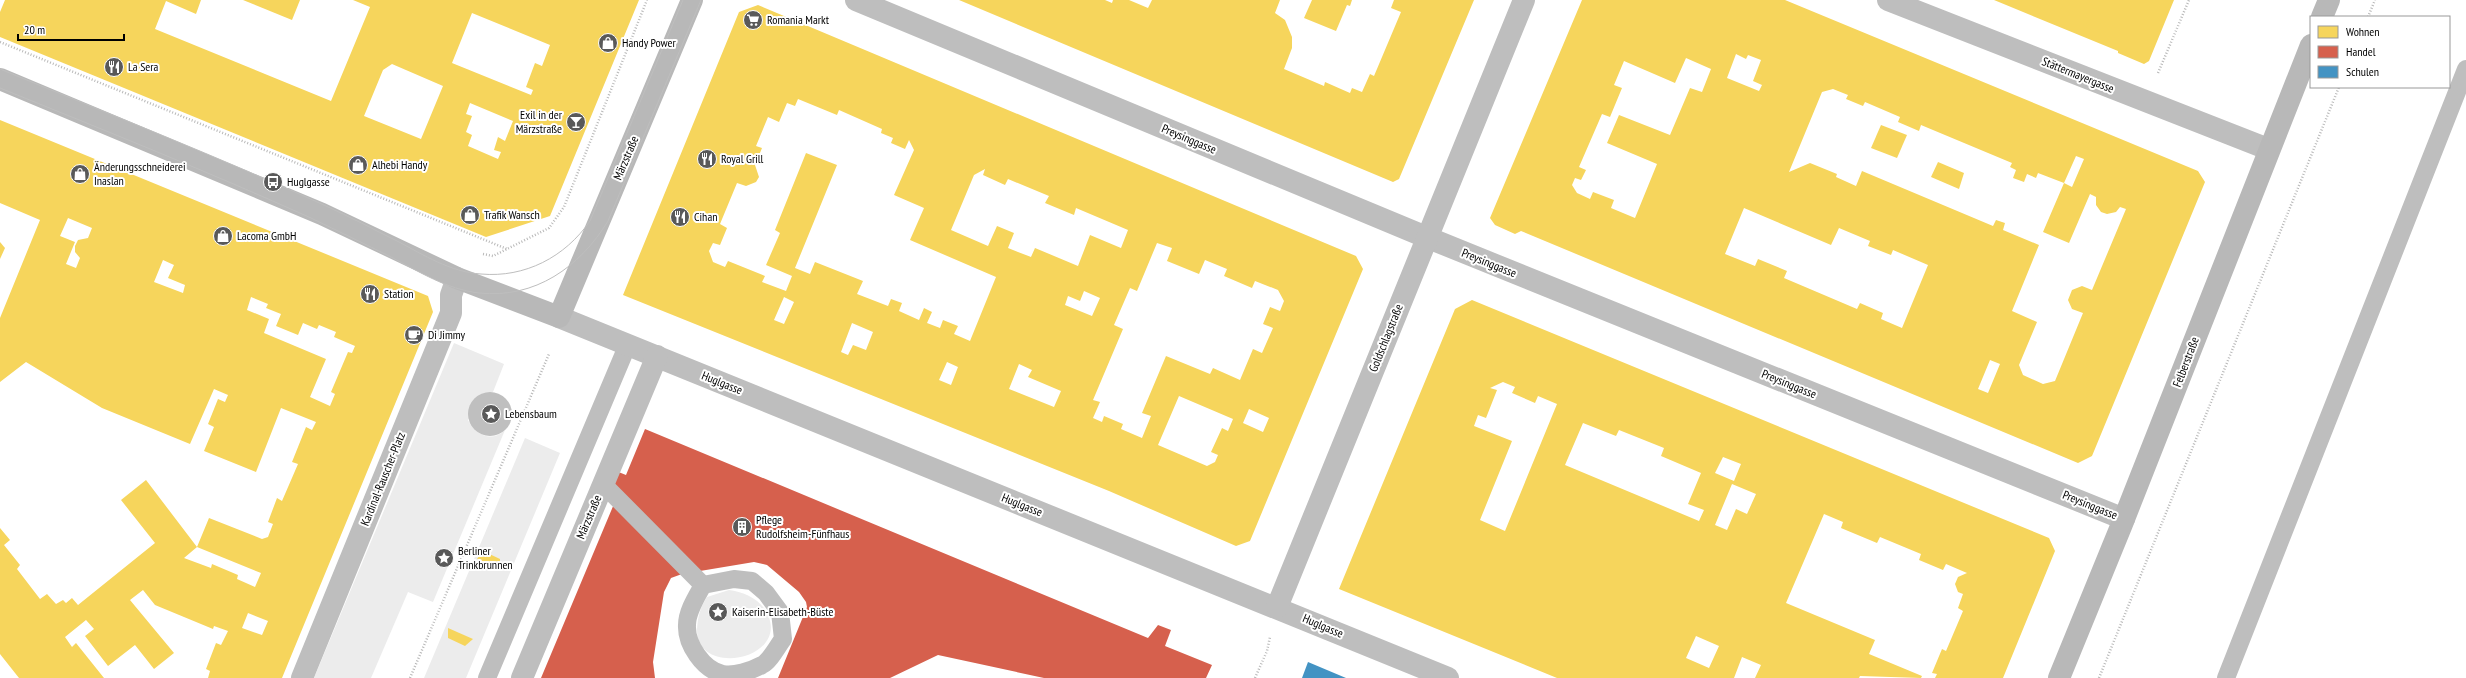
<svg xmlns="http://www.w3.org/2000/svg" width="2466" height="678" font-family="'PT Sans Narrow',sans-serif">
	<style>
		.green { fill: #ececec }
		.water { fill: #bfbfbf }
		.homes { fill: #f6d55c; fill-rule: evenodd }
		.shops { fill: #d6604d }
		.schools { fill: #4393c3 }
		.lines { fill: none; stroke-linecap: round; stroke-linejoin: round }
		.path { stroke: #b9b9b9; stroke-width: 2.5; stroke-dasharray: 1 2; stroke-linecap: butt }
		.lane { stroke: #bebebe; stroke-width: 18 }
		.street { stroke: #bebebe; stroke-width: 22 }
		.secondary { stroke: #b8b8b8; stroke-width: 22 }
		.tram { stroke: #bebebe; stroke-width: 1 }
		.labels { text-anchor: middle; stroke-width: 4; stroke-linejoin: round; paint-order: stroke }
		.poi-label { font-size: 12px; fill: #000; stroke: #fff; text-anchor: start }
		.street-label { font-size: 12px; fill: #000; stroke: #fff }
	</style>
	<rect width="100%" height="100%" fill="#fff"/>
	<g class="green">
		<path d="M454,343L504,364L493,392L483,393L468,420C475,435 492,443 505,430L433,602L408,592L371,678H314Z"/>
		<polygon points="525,438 560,453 466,678 424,678"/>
		<path d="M729,590C744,592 761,599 768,615C788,660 696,678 697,629C698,616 700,608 707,597Z"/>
	</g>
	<circle class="water" cx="490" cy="414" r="22"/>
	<g class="homes">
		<path d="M5,0H201L196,14L166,1L155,29L331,101L370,7L353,0H639L550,216L486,237L0,37V12ZM472,13L550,45L542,66L535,63L526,87L533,90L531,95L452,63ZM392,64L443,86L421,139L364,116L383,70ZM470,103L513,121L505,141L498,137L494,150L501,152L498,159L468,146L472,135L466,132L472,116L466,114Z"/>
		<polygon points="243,0 300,0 292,20"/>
		<polygon points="959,0 1105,0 1112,3 1113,0 1129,0 1148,8 1152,0 1280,0 1275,13 1285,20 1292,37 1292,48 1284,69 1324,86 1325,82 1350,93 1352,88 1362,92 1370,74 1374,76 1401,12 1391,8 1394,0 1474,0 1399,179 1393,182"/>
		<polygon points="1312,0 1352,0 1350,6 1347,5 1336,31 1304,18"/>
		<path d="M1582,0H1785L2198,171L2205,182L2092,456L2078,463L1521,231L1515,234L1495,225L1490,218ZM1736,54L1746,59L1748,55L1761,60L1753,81L1762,85L1759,91L1727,78ZM1686,58L1711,69L1702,92L1690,88L1670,135L1619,115L1607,143L1657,164L1635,218L1611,208L1614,200L1593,192L1590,199L1577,193L1572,185L1575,178L1581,180L1586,170L1579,167L1602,114L1610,117L1622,88L1614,85L1624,61L1675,83ZM1833,89L1848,95L1846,99L1863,106L1865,102L1900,117L1898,122L1919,131L1921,125L2012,163L2010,167L2016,170L2013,178L2024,182L2027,174L2036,178L2038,173L2064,183L2076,156L2084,159L2072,187L2064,183L2043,232L2069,243L2090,194L2096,197V205L2101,212L2107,214L2116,212L2120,207L2126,209L2092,290L2082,286L2072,290L2068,300L2072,309L2083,313L2055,381L2043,384L2023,375L2019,365L2037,322L2012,311L2039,245L2003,230L2005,223L1996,220L1993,226L1862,171L1856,186L1836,177L1837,174L1810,163L1789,172L1822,92ZM1744,208L1831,245L1839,228L1870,241L1868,246L1891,255L1893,250L1928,265L1902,328L1881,319L1883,313L1860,303L1857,309L1784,278L1787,271L1758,259L1755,266L1725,254ZM1990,360L2000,364L1988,393L1978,389Z"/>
		<polygon points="1994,0 2174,0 2149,61 2144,64 2118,53 2118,51"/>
		<path d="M758,5L1356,256L1363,269L1250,541L1236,546L1109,491L623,295L739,12ZM798,99L837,115L839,110L882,129L881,133L893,138L891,143L905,149L909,140L914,150L894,195L924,208L910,240L996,277L970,341L954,334L958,326L943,320L940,328L927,323L932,312L924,308L919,320L899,311L902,303L891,299L888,306L857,294L863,281L815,262L810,274L795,268L837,165L806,153L775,230L780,233L766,265L792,276L786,291L762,282L765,276L728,261L725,267L713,262L709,251L713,243L720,245L727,228L720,224L737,183L746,186L756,182L759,177L755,165L762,148L756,146L768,117L779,122L787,103L795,106ZM985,169L983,175L1005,185L1008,179L1049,196L1045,203L1074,215L1076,208L1128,230L1121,248L1090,235L1078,266L1035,248L1031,257L1008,248L1014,233L997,226L988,246L951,230L974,175ZM1157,243L1172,248L1167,261L1199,274L1205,260L1227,269L1224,276L1252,288L1255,281L1278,290L1284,301L1280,311L1270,307L1263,324L1273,328L1262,353L1253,349L1240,380L1213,368L1210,374L1166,356L1142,413L1151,416L1142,438L1121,429L1123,424L1104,416L1102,422L1093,418L1100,402L1093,400L1123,329L1114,325L1130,288L1137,291ZM1084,291L1100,298L1092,316L1065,305L1068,296L1080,301ZM784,297L794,302L784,324L774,320ZM852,323L873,332L866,350L853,345L848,355L841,352ZM947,362L958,367L951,385L939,380ZM1019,364L1032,370L1028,377L1061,391L1054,407L1009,389ZM1179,396L1233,419L1228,431L1222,428L1211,452L1218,455L1215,462L1207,466L1158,445ZM1249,409L1269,418L1263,432L1243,423Z"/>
		<path d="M0,120L428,296L433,312L282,678H208L210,671L206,669L216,643L221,645L228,631L214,626L213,629L155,605L143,590L130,600L174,653L154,669L135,645L108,666L85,636L94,629L86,620L65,637L72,647L76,643L104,678H19L0,654V528L10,540L4,545L20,565L17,569L40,599L47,594L56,604L63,600L66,603L72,598L78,605L155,543L121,500L146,480L197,547L184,558L211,568L212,564L238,575L237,579L255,587L261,573L197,547L209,518L262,539L268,537L273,524L268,522L277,498L282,501L298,464L292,462L306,427L312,430L316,422L281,408L256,472L204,451L214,427L208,424L218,399L225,402L228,395L214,389L190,444L102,408L26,362L0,382V318L40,220L0,203ZM68,218L92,228L88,238L78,240L75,246V252L80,258L76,268L66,264L75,242L60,236ZM163,260L174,265L168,278L185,285L183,293L154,282ZM251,297L268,304L266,308L281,314L276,326L298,335L303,323L317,329L319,325L336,332L334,337L355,346L352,353L348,352L331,392L335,394L330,406L310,397L326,359L264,333L269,319L247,310ZM248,613L268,621L262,635L242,628Z"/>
		<polygon points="1881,125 1907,135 1897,158 1871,148"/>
		<polygon points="1938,162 1964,173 1959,189 1931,177"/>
		<polygon points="0,242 5,248 0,259"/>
		<path d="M1472,300L2049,538L2055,551L2003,678H1935L1937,674L1932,673L1942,649L1946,651L1963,611L1958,608L1963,594L1958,592L1955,584L1958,577L1967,573L1946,564L1943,570L1919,560L1921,554L1880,537L1877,543L1841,528L1843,522L1824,514L1786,603L1875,640L1869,654L1922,676L1921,678L1860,676L1859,678H1755L1761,665L1742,657L1734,678H1557L1339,589L1455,309ZM1503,382L1515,387L1512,393L1535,403L1538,396L1557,404L1505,531L1480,520L1512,441L1474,426L1478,415L1486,418L1497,390L1490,388ZM1583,423L1616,436L1619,430L1664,448L1661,456L1701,473L1688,504L1704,510L1699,521L1565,465ZM1723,457L1741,464L1734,481L1715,473ZM1732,484L1756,494L1747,514L1736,509L1727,530L1715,525ZM1696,636L1719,646L1709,668L1686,658Z"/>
		<polygon points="483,551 500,559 500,568 477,559"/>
		<polygon points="448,628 473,639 465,646 448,638"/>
	</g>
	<polygon class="shops" points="645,429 1148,638 1158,625 1171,630 1165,646 1212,665 1206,678 1044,678 938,655 890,678 778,678 807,607 806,602 799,592 767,565 754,562 682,574 671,578 664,592 653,662 655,678 541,678 619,492 605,483 611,469 626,475"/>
	<polygon class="schools" points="1308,662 1346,678 1302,678"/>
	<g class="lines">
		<g class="path">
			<polyline points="2368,17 2375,0"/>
			<polyline points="0,42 507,249"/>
			<polyline points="2158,73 2189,0"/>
			<polyline points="483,254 493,256 549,228 564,207 647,0"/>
			<polyline points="410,678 549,354"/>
			<polyline points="1255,678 1267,651 1270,637"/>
			<polyline points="2099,678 2339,87"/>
		</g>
		<g class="lane">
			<polyline points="603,484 703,585"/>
			<path d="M734,579L752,581L766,593L780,612L783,639C777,647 770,661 762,665C751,671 734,676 723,674C703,670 686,644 687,625C687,611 697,596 703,585Z"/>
			<polyline points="487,678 628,344"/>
			<polyline points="2226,678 2466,69"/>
		</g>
		<g class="street">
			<polyline points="856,0 1426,237 2124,519"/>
			<polyline points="1888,0 2268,149"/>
			<polyline points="559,317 1448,678"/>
			<polyline points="1277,607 1524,0"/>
			<polyline points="302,678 451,313 451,295 457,278"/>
			<polyline points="522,678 657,356"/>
		</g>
		<g class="secondary">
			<polyline points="2322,17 2329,0"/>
			<polyline points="0,79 322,214 457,278 559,317 692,0"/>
			<polyline points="2059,678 2122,524 2311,45"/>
		</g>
		<g class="tram">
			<path d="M0,69C109,114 219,157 326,206C350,217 373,229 397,241C424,255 450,272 481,274C525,278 565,257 590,221L683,0"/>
			<path d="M0,88C104,130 209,172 311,218C338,231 365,244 391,257C420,272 446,289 479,293C535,299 580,267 608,221L701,0"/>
		</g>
	</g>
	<defs>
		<symbol id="supermarket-disc" viewBox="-11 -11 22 22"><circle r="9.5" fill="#595959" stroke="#fff"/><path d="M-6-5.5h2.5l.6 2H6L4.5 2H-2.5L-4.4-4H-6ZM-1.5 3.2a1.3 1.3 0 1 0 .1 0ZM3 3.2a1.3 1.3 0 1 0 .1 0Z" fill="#fff"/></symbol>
		<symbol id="shop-disc" viewBox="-11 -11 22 22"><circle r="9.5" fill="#595959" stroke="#fff"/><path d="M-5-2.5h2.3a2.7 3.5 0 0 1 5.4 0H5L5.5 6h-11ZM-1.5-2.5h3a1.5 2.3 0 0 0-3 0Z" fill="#fff"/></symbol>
		<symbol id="restaurant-disc" viewBox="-11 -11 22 22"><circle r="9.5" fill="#595959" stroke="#fff"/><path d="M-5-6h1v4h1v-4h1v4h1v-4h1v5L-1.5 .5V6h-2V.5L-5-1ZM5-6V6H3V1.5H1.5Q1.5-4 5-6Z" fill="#fff"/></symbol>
		<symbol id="bar-disc" viewBox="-11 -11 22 22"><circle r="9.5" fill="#595959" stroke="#fff"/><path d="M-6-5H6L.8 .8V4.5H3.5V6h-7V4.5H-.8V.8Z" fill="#fff"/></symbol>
		<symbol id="bus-disc" viewBox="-11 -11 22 22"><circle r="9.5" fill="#595959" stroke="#fff"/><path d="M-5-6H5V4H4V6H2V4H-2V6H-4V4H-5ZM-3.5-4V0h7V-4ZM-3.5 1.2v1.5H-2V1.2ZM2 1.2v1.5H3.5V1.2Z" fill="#fff"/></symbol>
		<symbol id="cafe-disc" viewBox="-11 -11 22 22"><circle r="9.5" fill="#595959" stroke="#fff"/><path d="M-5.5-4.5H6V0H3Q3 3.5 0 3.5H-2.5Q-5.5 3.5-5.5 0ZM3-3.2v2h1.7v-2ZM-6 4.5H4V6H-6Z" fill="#fff"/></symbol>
		<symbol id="sight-disc" viewBox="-11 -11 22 22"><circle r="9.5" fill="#595959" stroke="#fff"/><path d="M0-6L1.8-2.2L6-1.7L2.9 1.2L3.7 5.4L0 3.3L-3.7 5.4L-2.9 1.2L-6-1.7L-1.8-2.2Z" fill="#fff"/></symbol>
		<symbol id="building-disc" viewBox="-11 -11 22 22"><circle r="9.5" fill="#595959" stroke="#fff"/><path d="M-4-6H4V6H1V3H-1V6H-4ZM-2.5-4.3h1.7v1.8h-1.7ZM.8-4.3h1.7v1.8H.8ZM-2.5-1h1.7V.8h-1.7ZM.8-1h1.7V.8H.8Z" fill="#fff"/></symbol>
	</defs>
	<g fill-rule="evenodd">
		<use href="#supermarket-disc" x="742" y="9" width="22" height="22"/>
		<use href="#shop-disc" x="597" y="32" width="22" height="22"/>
		<use href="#restaurant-disc" x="103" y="56" width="22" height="22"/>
		<use href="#bar-disc" x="565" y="111" width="22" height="22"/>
		<use href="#restaurant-disc" x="696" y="148" width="22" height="22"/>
		<use href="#shop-disc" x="347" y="154" width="22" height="22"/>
		<use href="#shop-disc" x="69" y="163" width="22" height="22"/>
		<use href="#bus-disc" x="262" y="171" width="22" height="22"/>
		<use href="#shop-disc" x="459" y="204" width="22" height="22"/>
		<use href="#restaurant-disc" x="669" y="206" width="22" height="22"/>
		<use href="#shop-disc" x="212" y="225" width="22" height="22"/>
		<use href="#restaurant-disc" x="359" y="283" width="22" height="22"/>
		<use href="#cafe-disc" x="403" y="324" width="22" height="22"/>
		<use href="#sight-disc" x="480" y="403" width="22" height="22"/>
		<use href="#building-disc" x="731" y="516" width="22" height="22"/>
		<use href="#sight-disc" x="433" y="547" width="22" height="22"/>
		<use href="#sight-disc" x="707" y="601" width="22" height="22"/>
	</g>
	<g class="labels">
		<g class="poi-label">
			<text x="767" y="24">Romania Markt</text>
			<text x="622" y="47">Handy Power</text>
			<text x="128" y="71">La Sera</text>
			<text x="562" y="119" text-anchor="end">Exil in der<tspan x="562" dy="14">Märzstraße</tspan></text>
			<text x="721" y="163">Royal Grill</text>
			<text x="372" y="169">Alhebi Handy</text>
			<text x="94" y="171">Änderungsschneiderei<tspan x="94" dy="14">Inaslan</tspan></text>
			<text x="287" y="186">Huglgasse</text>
			<text x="484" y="219">Trafik Wansch</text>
			<text x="694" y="221">Cihan</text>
			<text x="237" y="240">Lacoma GmbH</text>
			<text x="384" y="298">Station</text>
			<text x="428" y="339">Di Jimmy</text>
			<text x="505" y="418">Lebensbaum</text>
			<text x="756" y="524">Pflege<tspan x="756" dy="14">Rudolfsheim-Fünfhaus</tspan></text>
			<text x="458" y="555">Berliner<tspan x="458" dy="14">Trinkbrunnen</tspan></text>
			<text x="732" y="616">Kaiserin-Elisabeth-Büste</text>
		</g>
		<g class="street-label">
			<text transform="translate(2078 75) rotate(22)" y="4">Stättermayergasse</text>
			<text transform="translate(1189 139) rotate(23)" y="4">Preysinggasse</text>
			<text transform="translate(626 158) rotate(-67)" y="4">Märzstraße</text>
			<text transform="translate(1489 263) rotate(22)" y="4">Preysinggasse</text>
			<text transform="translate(1386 338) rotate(-68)" y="4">Goldschlagstraße</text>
			<text transform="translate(2186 362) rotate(-69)" y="4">Felberstraße</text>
			<text transform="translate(722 383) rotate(22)" y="4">Huglgasse</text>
			<text transform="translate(1789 384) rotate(22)" y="4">Preysinggasse</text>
			<text transform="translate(383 479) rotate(-68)" y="4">Kardinal-Rauscher-Platz</text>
			<text transform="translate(1022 505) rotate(22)" y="4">Huglgasse</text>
			<text transform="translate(2090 505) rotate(22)" y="4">Preysinggasse</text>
			<text transform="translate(589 517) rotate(-67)" y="4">Märzstraße</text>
			<text transform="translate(1323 626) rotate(23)" y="4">Huglgasse</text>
		</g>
	</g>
	<rect x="2310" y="16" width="140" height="72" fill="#ffffff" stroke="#999999"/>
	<rect x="2318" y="26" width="20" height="12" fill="#f6d55c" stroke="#999999"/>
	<text x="2346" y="36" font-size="12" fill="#000000">Wohnen</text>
	<rect x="2318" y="46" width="20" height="12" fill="#d6604d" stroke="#999999"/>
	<text x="2346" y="56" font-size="12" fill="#000000">Handel</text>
	<rect x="2318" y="66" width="20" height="12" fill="#4393c3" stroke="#999999"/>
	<text x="2346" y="76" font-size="12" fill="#000000">Schulen</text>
	<path d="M18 34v6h106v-6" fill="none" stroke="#000000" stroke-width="2"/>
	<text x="24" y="34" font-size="12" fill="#000000" stroke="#ffffff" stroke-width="3" paint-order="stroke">20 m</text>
</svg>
